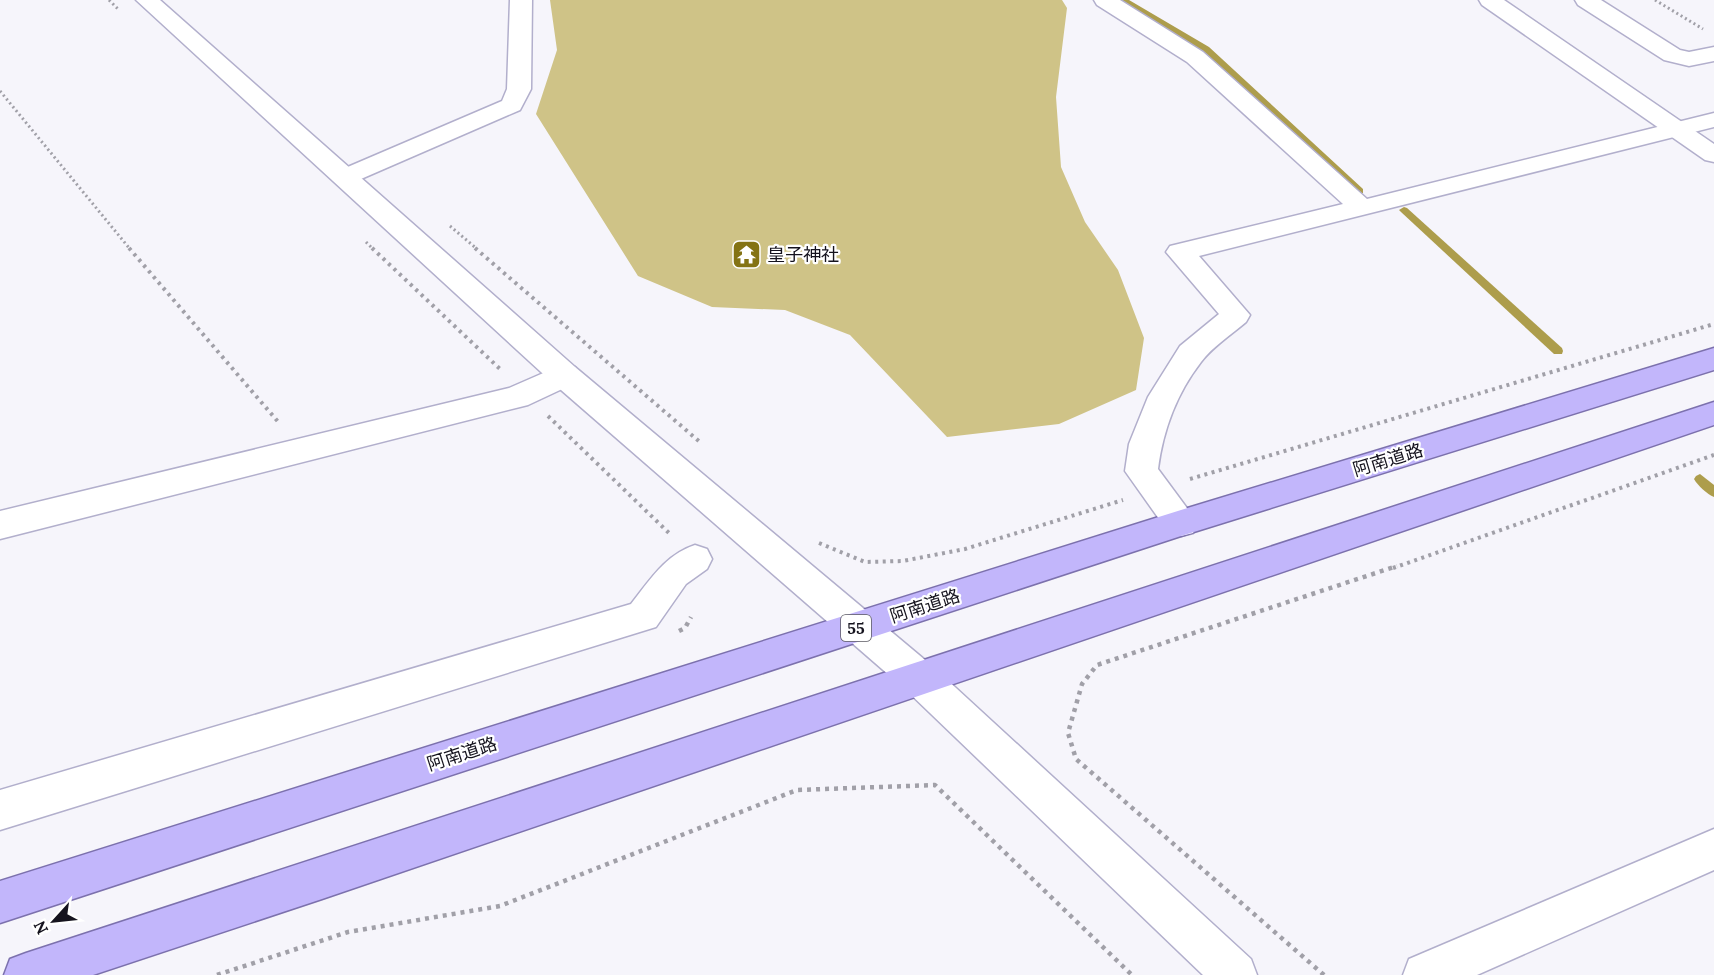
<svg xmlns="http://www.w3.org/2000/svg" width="1714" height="975" font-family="Lora,'Noto Sans JP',serif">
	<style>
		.green { fill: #cfc387 }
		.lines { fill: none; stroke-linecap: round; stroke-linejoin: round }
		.stream { fill: #ad9d4c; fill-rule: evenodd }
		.minor-casing { stroke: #b2afcc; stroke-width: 3 }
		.tertiary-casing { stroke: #b2afcc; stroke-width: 3 }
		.trunk-casing { stroke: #7c71ad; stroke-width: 3 }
		.path-far2 { stroke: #a1a0a8; stroke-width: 3; stroke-dasharray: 2 3; stroke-linecap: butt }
		.path-far1 { stroke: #a1a0a8; stroke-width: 4; stroke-dasharray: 3 4.5; stroke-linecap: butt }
		.path { stroke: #a1a0a8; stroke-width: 4.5; stroke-dasharray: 4 5; stroke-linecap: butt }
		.minor { fill: #fff; fill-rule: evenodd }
		.tertiary { fill: #fff; fill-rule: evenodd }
		.trunk { fill: #c2b6fb; fill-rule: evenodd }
		.labels { text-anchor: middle; stroke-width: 4.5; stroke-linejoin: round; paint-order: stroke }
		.shield { fill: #fff; stroke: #5b5a62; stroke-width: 1.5 }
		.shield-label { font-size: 16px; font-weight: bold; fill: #15131e }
		.poi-label { font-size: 18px; fill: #15131e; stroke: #fff; text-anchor: start }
		.street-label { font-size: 18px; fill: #15131e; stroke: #fff }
	</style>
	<rect width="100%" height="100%" fill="#f6f5fb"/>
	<polygon class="green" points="550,0 1062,0 1067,8 1056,97 1061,167 1085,222 1118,270 1144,338 1136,390 1059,424 947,437 850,335 785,310 712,307 638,276 536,114 557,50"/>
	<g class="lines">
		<g class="stream">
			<polygon points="1120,0 1129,0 1209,47 1363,189 1363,193 1357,193 1203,51"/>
			<polygon points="1404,207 1407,208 1562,348 1563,351 1562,354 1554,354 1401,212 1399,210"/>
			<path d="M1700,474L1714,485V497C1707,494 1698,486 1694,479L1696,476Z"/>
		</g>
		<defs>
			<g id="minor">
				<polygon points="510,0 532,0 531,89 520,110 354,182 345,185 336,182 332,177 336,172 502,101 507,89"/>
				<path d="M1094,0H1120L1203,52L1367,199L1714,113V127L1199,256L1250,315L1246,322C1232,334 1212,347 1201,362C1177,393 1163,430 1158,469L1198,523L1193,533L1181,536L1169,533L1125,471L1129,444L1148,397L1180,346L1219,314L1166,252L1170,246L1343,204L1187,62L1097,5Z"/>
				<polygon points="1575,0 1601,0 1680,50 1689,52 1714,47 1714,61 1689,66 1664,60 1578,5"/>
				<polygon points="564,364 575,367 579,375 575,383 528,405 0,539 0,511 509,388"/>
				<path d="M695,545L707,549L712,559L707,569L686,584L656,627L0,830V790L631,604C650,580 665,555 695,545Z"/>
				<polygon points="1714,829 1714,870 1477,975 1403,975 1409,959"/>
			</g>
			<g id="tertiary">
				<polygon points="136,0 160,0 575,367 931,665 1251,959 1257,975 1203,975 905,689 553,383"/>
				<polygon points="1479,0 1504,0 1714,144 1714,162 1705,160 1482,5"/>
			</g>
			<g id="trunk">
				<polygon points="1714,348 1714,370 1181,536 0,923 0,881 1181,510"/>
				<polygon points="1714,402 1714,425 322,899 93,975 4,975 10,959 26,953"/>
			</g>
		</defs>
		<use href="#minor" class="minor-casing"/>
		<use href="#tertiary" class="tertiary-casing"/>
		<use href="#trunk" class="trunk-casing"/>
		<g class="path-far2">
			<polyline points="109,0 118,9"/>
			<polyline points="1655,0 1703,29"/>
			<polyline points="0,91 130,249"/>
			<polyline points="450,226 477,249"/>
			<polyline points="366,242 373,249"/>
		</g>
		<g class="path-far1">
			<polyline points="129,248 280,424"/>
			<polyline points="372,248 500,369"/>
			<polyline points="475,248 701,443"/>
			<polyline points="548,416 670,534"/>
			<polyline points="1190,479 1714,324"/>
			<polyline points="819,543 865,562 903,561 965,549 1123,500"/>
			<polyline points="1393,568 1714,455"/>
		</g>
		<g class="path">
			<polyline points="679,631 685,628 691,617"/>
			<polyline points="217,975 348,932 500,906 797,790 935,785 1132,975"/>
			<polyline points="1324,975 1076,759 1068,733 1082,684 1097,665 1397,566"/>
		</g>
		<use href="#minor" class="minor"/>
		<use href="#tertiary" class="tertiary"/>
		<use href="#trunk" class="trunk"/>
	</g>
	<defs>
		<symbol id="temple-square" viewBox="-11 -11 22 22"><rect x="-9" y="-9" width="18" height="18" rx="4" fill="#847314" stroke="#fff"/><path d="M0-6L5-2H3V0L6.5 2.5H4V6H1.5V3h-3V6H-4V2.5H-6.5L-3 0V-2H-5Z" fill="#fff"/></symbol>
	</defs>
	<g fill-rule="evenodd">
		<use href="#temple-square" x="730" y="238" width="33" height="33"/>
	</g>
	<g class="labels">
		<rect class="shield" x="841" y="615" width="30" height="26" rx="4.5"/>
		<g class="shield-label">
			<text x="856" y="634">55</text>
		</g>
		<g class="poi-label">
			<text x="767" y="261">皇子神社</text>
		</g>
		<g class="street-label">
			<text transform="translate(1388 460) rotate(-17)" y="6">阿南道路</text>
			<text transform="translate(925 606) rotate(-18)" y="6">阿南道路</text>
			<text transform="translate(462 754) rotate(-18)" y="6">阿南道路</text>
		</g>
	</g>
	<g transform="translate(54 921) rotate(243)" stroke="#ffffff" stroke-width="4.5" paint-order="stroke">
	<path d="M0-4.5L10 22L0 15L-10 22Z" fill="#15131e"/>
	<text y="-9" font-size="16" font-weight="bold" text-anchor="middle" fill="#15131e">N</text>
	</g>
</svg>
